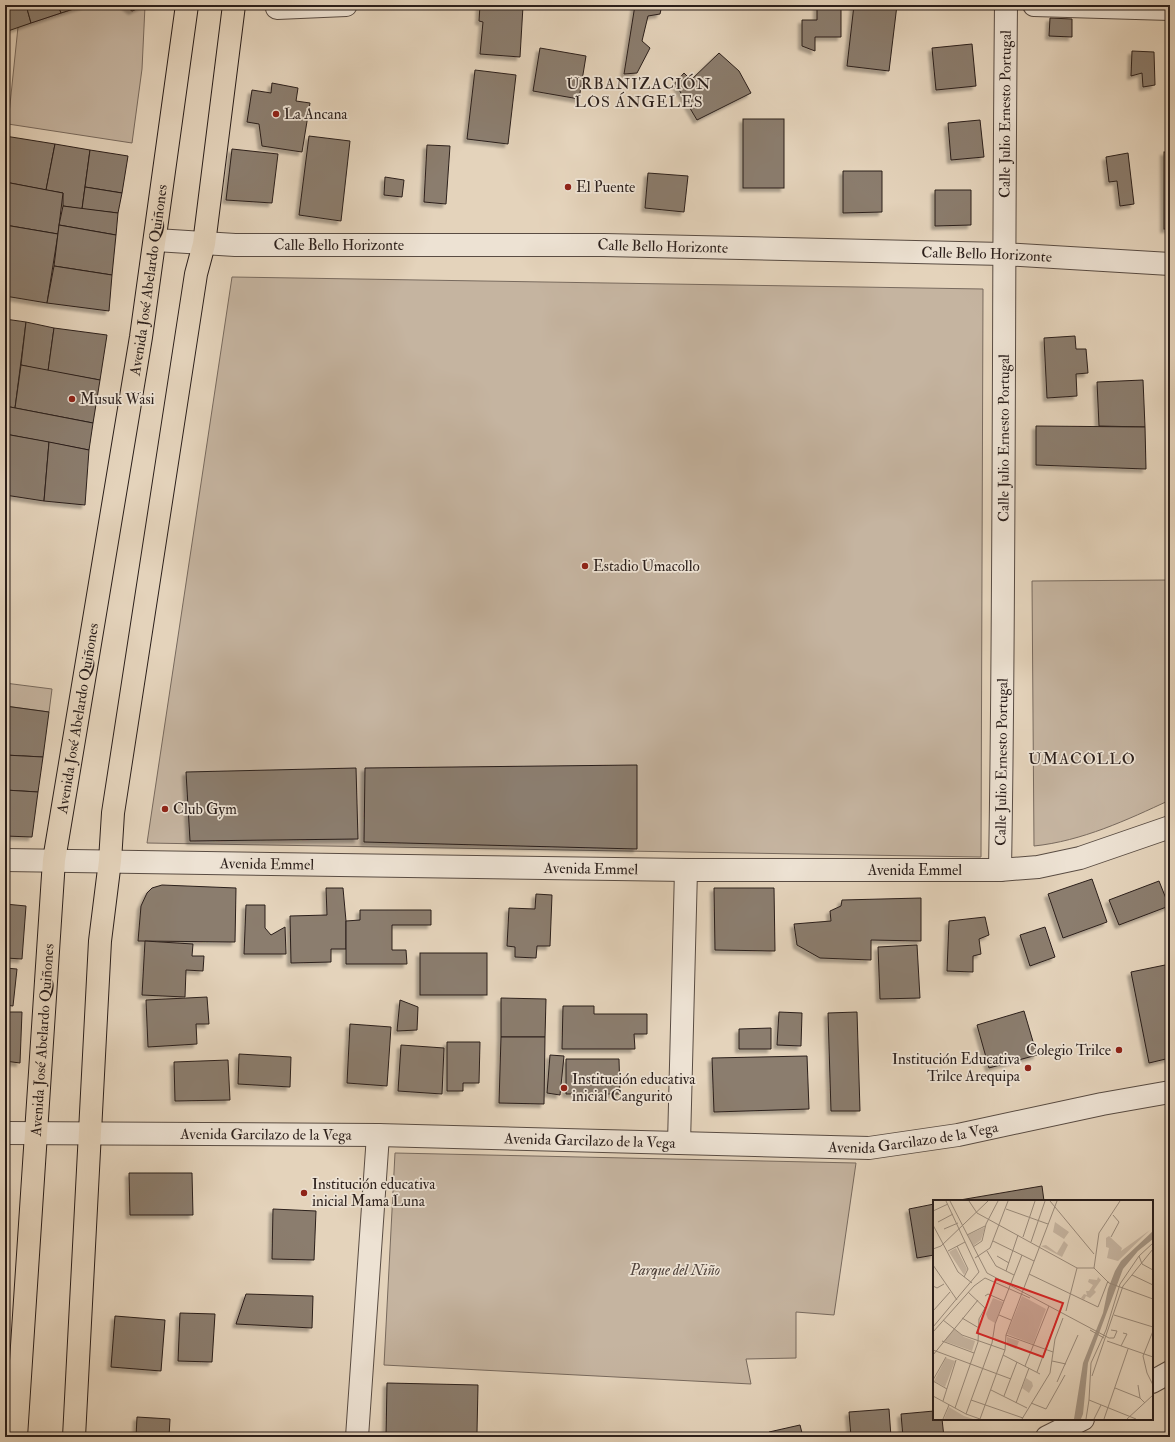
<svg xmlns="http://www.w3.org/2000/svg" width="1175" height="1442" font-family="'IM FELL Double Pica',serif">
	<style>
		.green { fill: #c5b4a0; stroke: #786a5e }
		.building { fill: #8b7d6e; stroke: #2b1f1b; filter: url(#shadow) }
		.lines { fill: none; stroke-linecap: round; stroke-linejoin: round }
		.minor-casing { stroke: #594c43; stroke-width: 24 }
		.major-casing { stroke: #2b1f1b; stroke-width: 24 }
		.minor { stroke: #ede2d3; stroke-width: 22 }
		.major { stroke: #e4d3bb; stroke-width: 22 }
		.poi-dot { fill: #8f2418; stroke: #ede2d3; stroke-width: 1.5 }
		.labels { text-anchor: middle; stroke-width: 3.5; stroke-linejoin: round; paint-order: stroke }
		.poi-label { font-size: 15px; fill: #2b1f1b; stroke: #ede2d3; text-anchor: start }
		.street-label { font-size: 15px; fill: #2b1f1b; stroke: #ede2d3 }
		.park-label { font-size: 15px; font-style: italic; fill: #52443c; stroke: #ede2d3 }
		.neighbourhood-label { font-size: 16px; letter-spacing: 1px; fill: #2b1f1b; stroke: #ede2d3 }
		.inset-road { fill: none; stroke: #9a8b7b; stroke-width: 1 }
		.view { fill: #d62828; fill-opacity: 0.15; stroke: #d62828; stroke-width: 2 }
		.inset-edge { fill: none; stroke: #2b1f1b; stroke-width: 2 }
	</style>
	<defs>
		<filter id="shadow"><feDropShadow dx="-3.5" dy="3.5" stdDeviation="1" flood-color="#0004"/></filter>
	</defs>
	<rect width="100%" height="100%" fill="#e4d3bb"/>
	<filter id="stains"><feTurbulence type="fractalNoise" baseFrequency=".005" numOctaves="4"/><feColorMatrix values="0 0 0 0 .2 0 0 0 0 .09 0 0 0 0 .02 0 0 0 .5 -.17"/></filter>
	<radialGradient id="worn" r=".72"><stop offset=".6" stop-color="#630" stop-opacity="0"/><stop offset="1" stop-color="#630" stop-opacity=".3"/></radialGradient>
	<g class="green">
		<polygon points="86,5 124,5 132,11 145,6 142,69 132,143 8,124 18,27"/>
		<polygon points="232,277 983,289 981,857 147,843"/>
		<path d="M1170,580V800C1127,820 1082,841 1034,846L1032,581Z"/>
		<polygon points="5,683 52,689 49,712 5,706"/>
		<polygon points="395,1153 856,1163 834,1315 796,1312 796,1358 746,1359 751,1384 384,1365"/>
	</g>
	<g class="building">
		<polygon points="5,5 26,5 31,23 5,32"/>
		<polygon points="26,5 58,5 61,13 31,23"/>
		<polygon points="58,5 86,5 61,13"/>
		<polygon points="124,5 145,5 132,11"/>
		<polygon points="480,5 523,6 520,57 480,54 483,22 479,21"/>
		<polygon points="635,5 662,5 660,14 648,16 642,41 650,48 637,73 624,74"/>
		<polygon points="817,5 841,5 841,37 815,37 815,51 802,46 802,20 817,20"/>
		<polygon points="854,5 897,5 889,71 847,66"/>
		<polygon points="1050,18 1072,19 1072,37 1049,36"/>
		<polygon points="972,44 976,86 936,90 932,48"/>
		<polygon points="540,48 586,56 579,99 533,91"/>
		<polygon points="1132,51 1154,52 1155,85 1143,87 1142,73 1131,76"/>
		<polygon points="719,53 739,71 751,93 697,120 675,83 684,73 691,80"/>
		<polygon points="475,70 516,75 508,144 467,139"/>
		<polygon points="272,83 298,88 296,101 310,103 302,152 262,146 259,124 247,122 252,90 271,93"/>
		<rect x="743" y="119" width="41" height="69"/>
		<polygon points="980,120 984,157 951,160 948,123"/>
		<polygon points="5,136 55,144 46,190 5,182"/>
		<polygon points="309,136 350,141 341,221 299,215"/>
		<polygon points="55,144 90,150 82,209 63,206 63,193 46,190"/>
		<polygon points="427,145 450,146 446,204 424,202"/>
		<polygon points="232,149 278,154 272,203 226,200"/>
		<polygon points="90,150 128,156 122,193 85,187"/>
		<rect x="1164" y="152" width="6" height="77"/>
		<polygon points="1128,153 1134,204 1120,206 1117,181 1109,182 1106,157"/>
		<polygon points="843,171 882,171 882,212 843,213"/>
		<polygon points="648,173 688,176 684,212 645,208"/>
		<polygon points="385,177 404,180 402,197 384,195"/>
		<polygon points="5,182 63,193 58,234 5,225"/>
		<polygon points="85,187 122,193 118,213 82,209"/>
		<polygon points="935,190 971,190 971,225 935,226"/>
		<polygon points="63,206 118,213 116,235 59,225"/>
		<polygon points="5,225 58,234 47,303 5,296"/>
		<polygon points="59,225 116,235 112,275 54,266"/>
		<polygon points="54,266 112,275 109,311 47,303"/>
		<polygon points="5,319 26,322 15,408 5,406"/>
		<polygon points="26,322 54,328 48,371 21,365"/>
		<polygon points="54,328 107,335 100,380 48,371"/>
		<polygon points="1075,336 1076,349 1086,349 1088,373 1076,374 1077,396 1047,398 1044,338"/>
		<polygon points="21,365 100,380 93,423 15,408"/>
		<polygon points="1143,380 1145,427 1099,426 1097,382"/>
		<polygon points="5,406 93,423 89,450 5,434"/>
		<polygon points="1036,426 1145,427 1146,469 1036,465"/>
		<polygon points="5,434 49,442 44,501 5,495"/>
		<polygon points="49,442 89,450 85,505 44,501"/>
		<polygon points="5,706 49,712 43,757 5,755"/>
		<polygon points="5,755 43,757 38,792 5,790"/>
		<polygon points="637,765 637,849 364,842 365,768"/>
		<polygon points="356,768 358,839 190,841 186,772"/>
		<polygon points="5,790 38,792 32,837 5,836"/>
		<polygon points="1092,879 1107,922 1063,938 1048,894"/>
		<polygon points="1159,881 1169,906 1119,925 1109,900"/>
		<polygon points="162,885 236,888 235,942 138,941 141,906 147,893 152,888"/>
		<polygon points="326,888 343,888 346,921 346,949 331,949 331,962 291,963 290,916 327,915"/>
		<polygon points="714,888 774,888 775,951 715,950"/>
		<polygon points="536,894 552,895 550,946 537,946 536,958 515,957 515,947 507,946 509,908 535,909"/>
		<polygon points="921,898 921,941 871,940 871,960 820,958 797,945 794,924 831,921 830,911 841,906 842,900"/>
		<polygon points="5,904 26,906 22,959 6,958 8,930 5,930"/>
		<polygon points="246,905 265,905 265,928 271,935 285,927 286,954 244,954"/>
		<polygon points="360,910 431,910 431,925 392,925 392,950 406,950 407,964 346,964 346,921 360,920"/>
		<polygon points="985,917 989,935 979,939 981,954 973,956 973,972 947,971 949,921"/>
		<polygon points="1045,927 1055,957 1030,966 1020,935"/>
		<polygon points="145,941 193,944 192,956 204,956 203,971 186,970 185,997 142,995"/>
		<polygon points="917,945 920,998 880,999 878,947"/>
		<rect x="420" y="953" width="67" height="42"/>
		<polygon points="1170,964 1170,981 1167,982 1170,998 1170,1058 1149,1063 1131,972"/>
		<polygon points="5,968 17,969 13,1006 5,1005"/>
		<polygon points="207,997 209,1024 196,1024 197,1044 148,1047 146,1000"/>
		<polygon points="501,998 546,999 545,1037 501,1037"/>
		<polygon points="400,1000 418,1007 417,1030 397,1031"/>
		<polygon points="563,1006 594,1006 594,1014 647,1014 647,1034 634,1034 635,1049 562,1049"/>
		<polygon points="1024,1011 1037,1055 989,1068 977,1025"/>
		<polygon points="5,1012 22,1012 20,1063 5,1061"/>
		<polygon points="779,1012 802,1013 801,1046 777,1045"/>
		<polygon points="857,1012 860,1111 831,1111 828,1013"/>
		<polygon points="350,1024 391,1027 387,1086 347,1083"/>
		<polygon points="771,1028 771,1049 739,1049 739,1029"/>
		<polygon points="501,1037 545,1037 544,1104 499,1103"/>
		<polygon points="447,1042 480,1042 479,1083 463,1083 463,1091 447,1091"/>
		<polygon points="401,1045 444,1048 442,1094 398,1091"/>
		<polygon points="239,1054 291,1057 290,1087 238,1084"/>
		<polygon points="550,1055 564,1056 560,1095 547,1093"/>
		<polygon points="807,1056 809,1109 714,1112 712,1058"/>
		<polygon points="566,1059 619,1059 620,1094 566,1094"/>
		<polygon points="228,1060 230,1100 175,1101 174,1062"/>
		<polygon points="5,1063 7,1063 6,1106 5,1106"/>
		<polygon points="129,1173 192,1173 193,1215 130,1215"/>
		<polygon points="1042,1186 1044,1201 954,1201"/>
		<polygon points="934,1204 934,1255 917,1258 909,1209"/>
		<polygon points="273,1209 316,1211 314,1260 272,1259"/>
		<polygon points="246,1294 313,1296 312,1328 236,1324"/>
		<polygon points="180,1313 215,1314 212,1362 178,1361"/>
		<polygon points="115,1316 165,1320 161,1371 111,1367"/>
		<polygon points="387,1383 478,1385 477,1432 475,1437 386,1437"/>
		<polygon points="889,1409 891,1437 851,1437 849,1412"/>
		<polygon points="934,1411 934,1419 942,1419 944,1437 903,1437 901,1414"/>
		<polygon points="137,1417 170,1419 169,1437 136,1437"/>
		<polygon points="800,1425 803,1437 770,1437 769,1432"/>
	</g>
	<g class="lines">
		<defs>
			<g id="minor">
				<polyline points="1034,5 1170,9"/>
				<polyline points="277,8 346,5"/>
				<path id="s1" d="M156,240L235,245H604L1003,254L1170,264"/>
				<path id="s2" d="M5,860L686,870H1000L1038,867L1080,858L1170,827"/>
				<path id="s3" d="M1000,870C1005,582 1003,293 1006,5"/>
				<path id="s4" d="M5,1133L378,1135L869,1148L958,1135L1102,1104L1170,1092"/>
				<polyline points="679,1143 686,870"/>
				<polyline points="1152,1382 1170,1372"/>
				<polyline points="357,1437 378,1135"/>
				<polyline points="1047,1437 1083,1419"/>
			</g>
			<g id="major">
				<path id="s5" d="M16,1437L54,860L141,337L187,5"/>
				<polyline points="74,1437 100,941 110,861 113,813 196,274 204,244 234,5"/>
			</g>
		</defs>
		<use href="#minor" class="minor-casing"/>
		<use href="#major" class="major-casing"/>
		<use href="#minor" class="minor"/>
		<use href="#major" class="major"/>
	</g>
	<g class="poi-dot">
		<circle cx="276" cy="114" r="4"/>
		<circle cx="568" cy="187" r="4"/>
		<circle cx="72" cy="399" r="4"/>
		<circle cx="585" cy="566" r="4"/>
		<circle cx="165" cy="809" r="4"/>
		<circle cx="1119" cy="1050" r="4"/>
		<circle cx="1028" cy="1068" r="4"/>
		<circle cx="564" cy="1088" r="4"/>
		<circle cx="304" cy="1193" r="4"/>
	</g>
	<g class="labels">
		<g class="poi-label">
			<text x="284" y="119">La Ancana</text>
			<text x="576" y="192">El Puente</text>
			<text x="80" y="404">Musuk Wasi</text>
			<text x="593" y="571">Estadio Umacollo</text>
			<text x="173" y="814">Club Gym</text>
			<text x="1111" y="1055" text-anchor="end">Colegio Trilce</text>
			<text x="1020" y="1064" text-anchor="end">Institución Educativa<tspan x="1020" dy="17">Trilce Arequipa</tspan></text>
			<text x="572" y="1084">Institución educativa<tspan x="572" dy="17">inicial Cangurito</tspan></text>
			<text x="312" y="1189">Institución educativa<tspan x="312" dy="17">inicial Mama Luna</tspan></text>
		</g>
		<g class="street-label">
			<text dy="5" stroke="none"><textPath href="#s3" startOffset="756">Calle Julio Ernesto Portugal</textPath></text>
			<text dy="5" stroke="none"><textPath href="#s1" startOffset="183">Calle Bello Horizonte</textPath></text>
			<text dy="5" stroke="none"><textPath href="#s1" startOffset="507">Calle Bello Horizonte</textPath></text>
			<text dy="5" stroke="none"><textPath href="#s1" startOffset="831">Calle Bello Horizonte</textPath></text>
			<text dy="5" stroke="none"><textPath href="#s5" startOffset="1166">Avenida José Abelardo Quiñones</textPath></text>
			<text dy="5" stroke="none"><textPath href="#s3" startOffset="432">Calle Julio Ernesto Portugal</textPath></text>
			<text dy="5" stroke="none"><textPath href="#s5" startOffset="722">Avenida José Abelardo Quiñones</textPath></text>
			<text dy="5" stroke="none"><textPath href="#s3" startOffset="108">Calle Julio Ernesto Portugal</textPath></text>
			<text dy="5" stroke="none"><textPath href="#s2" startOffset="262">Avenida Emmel</textPath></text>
			<text dy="5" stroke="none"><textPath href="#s2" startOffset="586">Avenida Emmel</textPath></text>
			<text dy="5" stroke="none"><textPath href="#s2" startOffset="910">Avenida Emmel</textPath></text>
			<text dy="5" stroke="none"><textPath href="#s5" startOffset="398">Avenida José Abelardo Quiñones</textPath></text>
			<text dy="5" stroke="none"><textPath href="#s4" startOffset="261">Avenida Garcilazo de la Vega</textPath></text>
			<text dy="5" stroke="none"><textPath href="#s4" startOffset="909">Avenida Garcilazo de la Vega</textPath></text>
			<text dy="5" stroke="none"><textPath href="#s4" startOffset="585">Avenida Garcilazo de la Vega</textPath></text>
		</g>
		<g class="park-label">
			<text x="675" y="1275">Parque del Niño</text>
		</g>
		<g class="neighbourhood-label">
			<text x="639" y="89">URBANIZACIÓN<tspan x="639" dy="18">LOS ÁNGELES</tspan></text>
			<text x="1082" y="764">UMACOLLO</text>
		</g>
	</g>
	<g transform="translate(933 1200)">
		<rect width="220" height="220" fill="#e4d3bb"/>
		<path d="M122,22L136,32L131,39L120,32ZM52,27L48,40L40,46L35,35ZM217,30L185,61L174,58L176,48L173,47V38L176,36L189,48L188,51ZM131,41L135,45L129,57L108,46L113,45L124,53ZM23,48L34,69L31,75L16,52ZM165,77L168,80L161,90L163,92L157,98L153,96L151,100L148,98L151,94L154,95L153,91H156L160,85L155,82L156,79L164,80ZM89,96L113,109L100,144L74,134ZM60,98L70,102L62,123L55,119L53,114ZM21,129L31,137L42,141L39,151L11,141ZM74,137L86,141L83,149L74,145ZM13,158L22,161L12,187L1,181ZM93,178L99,182L100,186L96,193L89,188ZM16,207L31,216L40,219H11Z" fill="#c5b4a0"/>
		<path d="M220,31V39L205,51L190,69L155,163L150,214L148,219H141L150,163L170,113L175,89L182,71L188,61Z" fill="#a59685"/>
		<path class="inset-road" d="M17,1L54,73L176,138H181L184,131L178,130M36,1L44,13L144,68H161M117,1L161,54M73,9L115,24M0,11L15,4M5,22L20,14M0,25L25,72L39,83M11,29L25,23M34,35L52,26M90,37L102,1M178,37L186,22L180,15M60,41L101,61M98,42L112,1M24,46L35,69L31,77M40,47L49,41L53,24L65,1M0,49L8,46L55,1M15,51L32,42M54,51L63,66L81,75M64,56L76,63M206,56L209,64L220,70M42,58L57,48L75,1M0,65L24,100M161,68L166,33L187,1M161,68L176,83L220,99M73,71L85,35M96,74L165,107L175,81M199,75L220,85M52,78L97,98M0,86L4,88L11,84M52,96L55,94L71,101M0,111L17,92M133,111L144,68M66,115L78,120M181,115L220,127M29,118L46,128M10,120L29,135L72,150M0,127L46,72L13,1M157,130L171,138M220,131L210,156L214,173L220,185M0,132L41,86L52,78M73,135L120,152M9,141L41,153M174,141L220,157M188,146L194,134L190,133M0,150L78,179M0,155L45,100M70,155L107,174M119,161L133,164M92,166L116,106M104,172L125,116M159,176L190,86L220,49M0,180L13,157M0,181L14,189M124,182L145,135M205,185L207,198M182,188L207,198L212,203M58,190L94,208M0,196L33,214L47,219L72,150L73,135L124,1M71,196L84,162M38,200L90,218M156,200L158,163L173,130L187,84L206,56L220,43M10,201L23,160M83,203L96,168M98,203L113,209L132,175M22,208L45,142L46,119L52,108L35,92M33,214L59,143L62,124L89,55M10,219L16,205M89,219L117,173L122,139L130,118M153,219L156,200L203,219M161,219L168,205M171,219L195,149M194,219L220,195"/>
		<path class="view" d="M63,79L130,103L110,157L44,133Z"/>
		<rect width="220" height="220" class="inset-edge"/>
	</g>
	<rect width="1175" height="1442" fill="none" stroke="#e4d3bb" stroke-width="20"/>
	<rect x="6" y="6" width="1163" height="1430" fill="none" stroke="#2b1f1b" stroke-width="2"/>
	<rect x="10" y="10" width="1155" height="1422" fill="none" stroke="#2b1f1b"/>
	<rect width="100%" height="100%" filter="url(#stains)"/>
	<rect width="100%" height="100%" fill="url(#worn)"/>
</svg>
